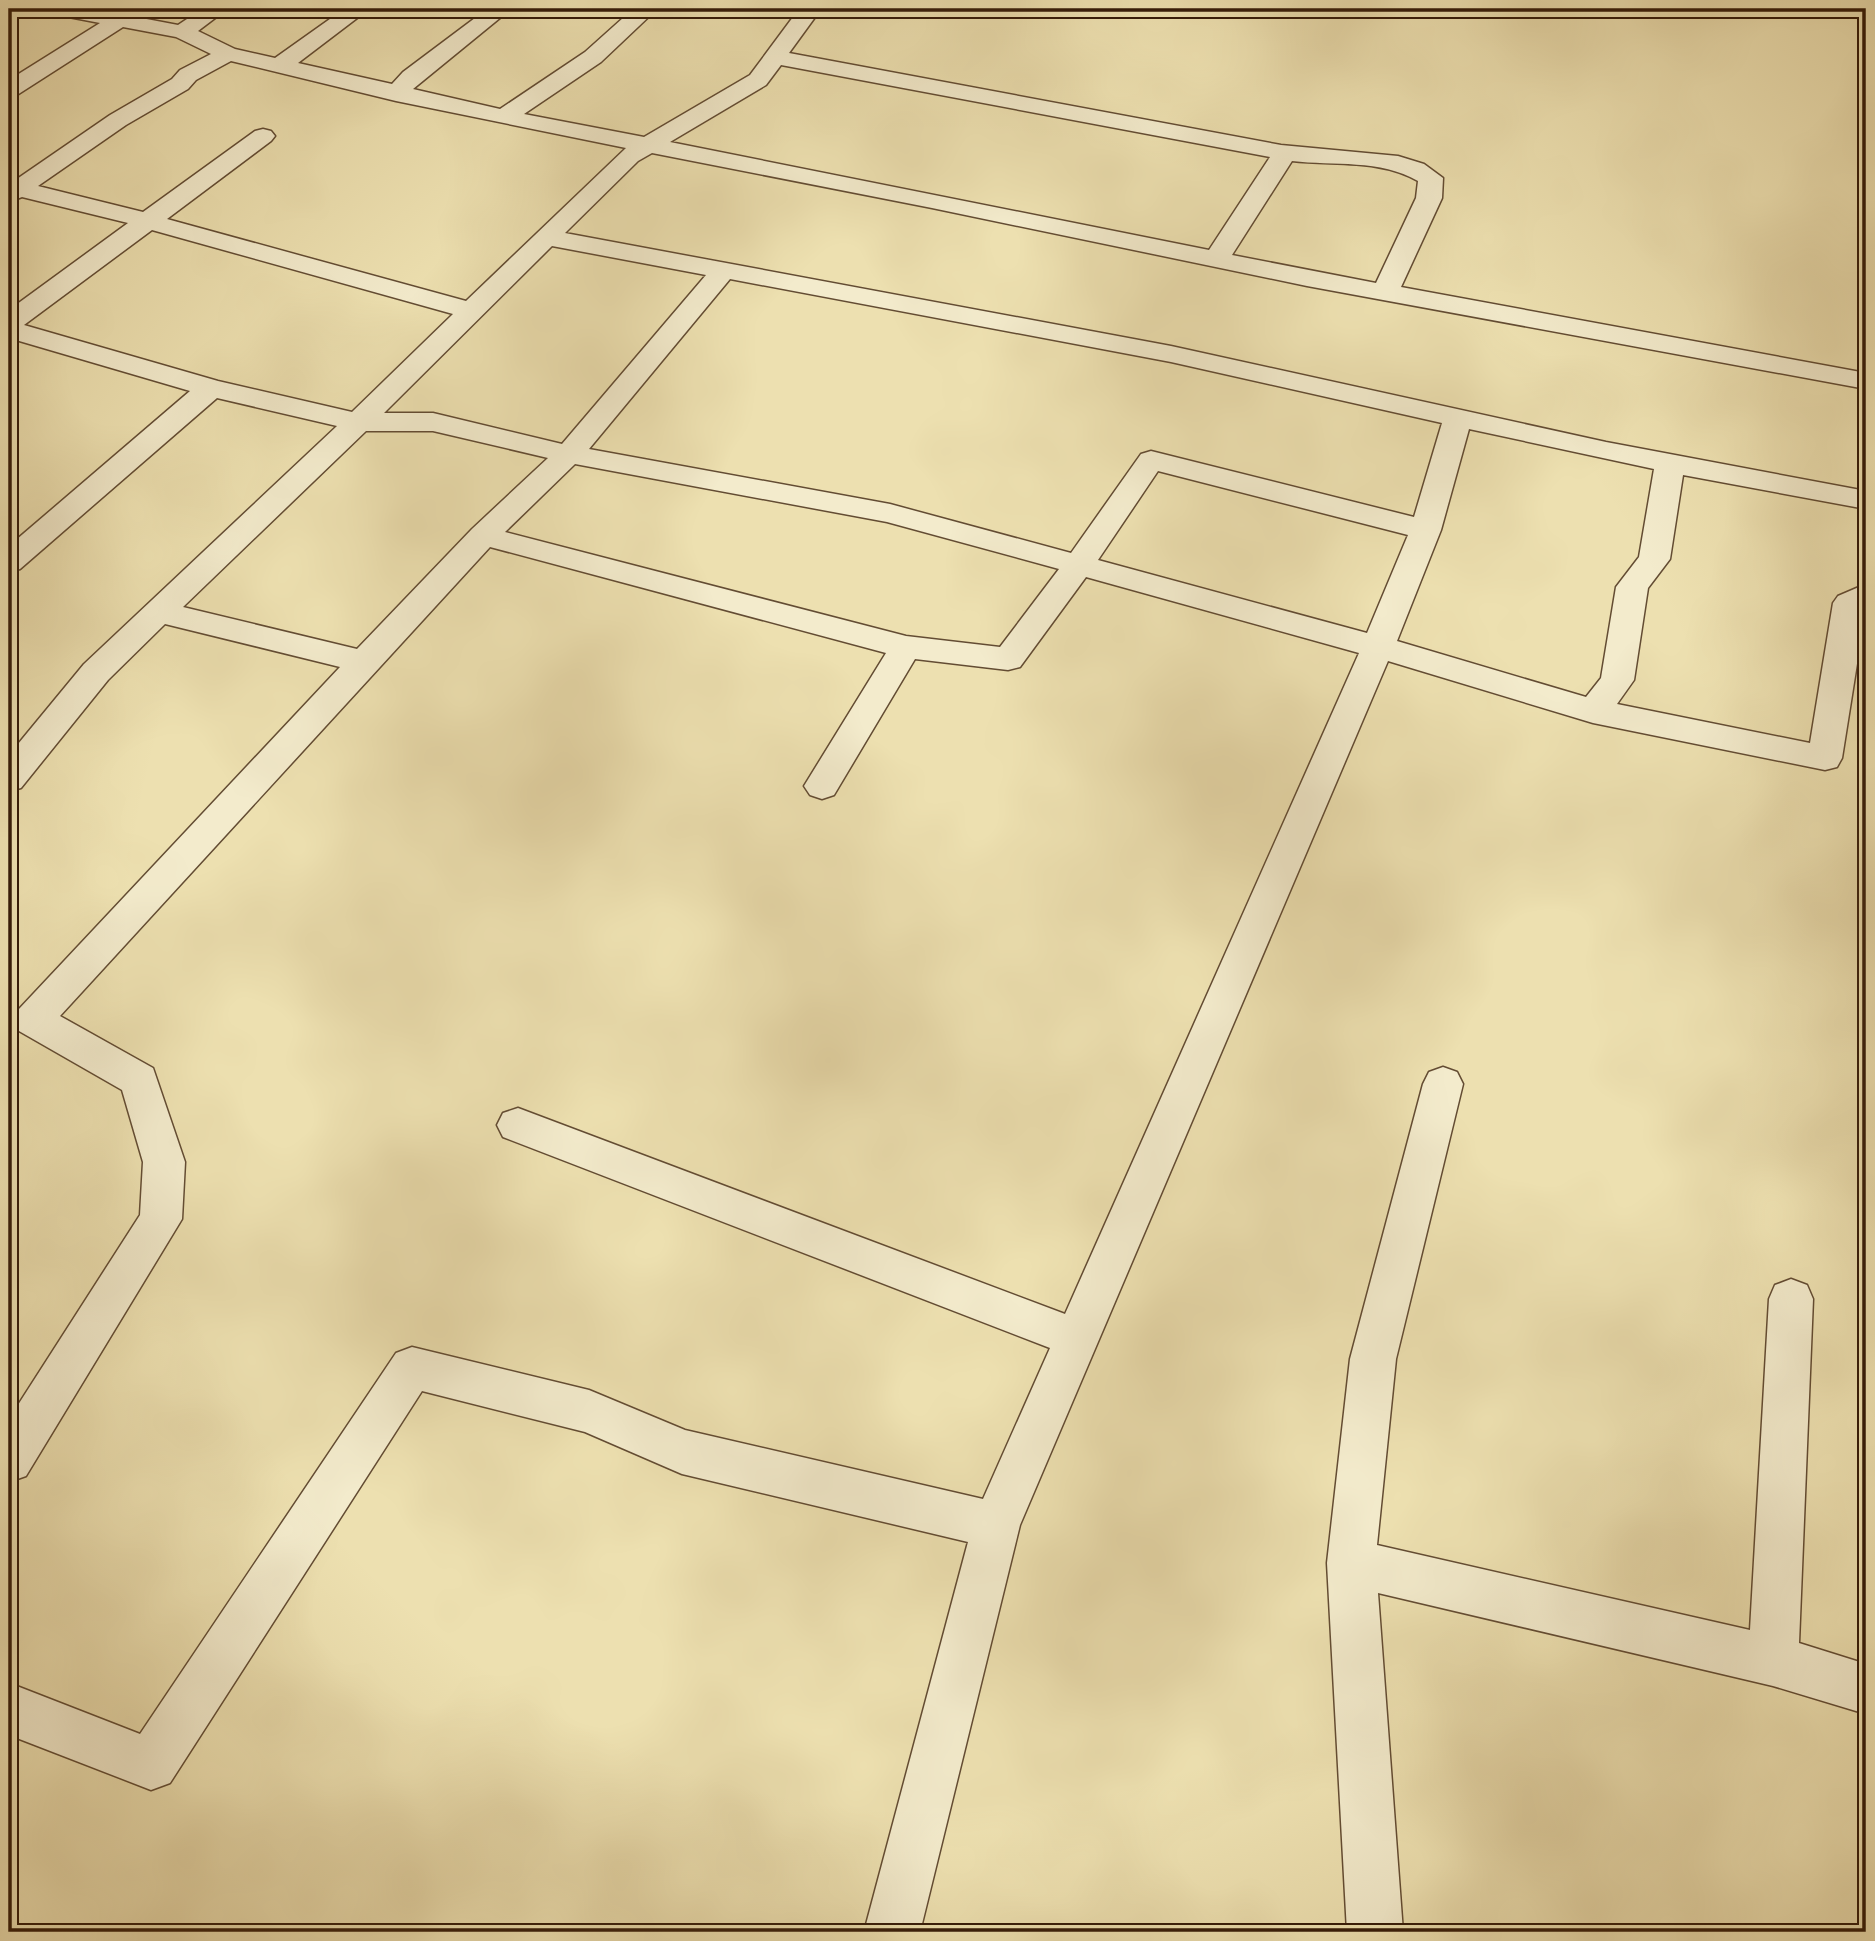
<svg xmlns="http://www.w3.org/2000/svg" width="1875" height="1941" font-family="'IM FELL French Canon',serif">
	<style>
		.lines { fill: none; stroke-linecap: round; stroke-linejoin: round }
		.minor-casing { stroke: #634c33; stroke-width: 3 }
		.minor { fill: #f3ebcc; fill-rule: evenodd }
	</style>
	<rect width="100%" height="100%" fill="#ede0b0"/>
	<filter id="stains"><feTurbulence type="fractalNoise" baseFrequency=".00286" numOctaves="4"/><feColorMatrix values="0 0 0 0 .2 0 0 0 0 .09 0 0 0 0 .02 0 0 0 .5 -.17"/></filter>
	<radialGradient id="worn" r=".72"><stop offset=".6" stop-color="#630" stop-opacity="0"/><stop offset="1" stop-color="#630" stop-opacity=".3"/></radialGradient>
	<g class="lines">
		<defs>
			<g id="minor">
				<path d="M50,9H94L178,25L202,9H227L198,31L235,49L275,58L344,9H369L298,63L392,84L403,72L487,9H511L413,89L500,109L585,52L633,9H657L601,62L524,114L644,137L750,75L799,9H821L789,53L1281,145L1398,156L1424,164L1443,178L1442,198L1401,287L1866,373V389L1307,286L932,208L652,153L638,161L565,233L1171,346L1606,442L1866,491V509L1683,475L1670,559L1648,588L1634,680L1617,704L1810,743L1833,603L1838,596L1866,584V607L1842,758L1837,767L1825,770L1593,723L1388,661L1020,1525L920,1932H864L968,1542L682,1474L585,1432L422,1391L170,1783L151,1790L9,1735V1683L140,1734L396,1353L412,1347L589,1390L685,1430L983,1499L1050,1348L503,1137L497,1125L503,1113L518,1108L1065,1314L1359,653L1086,577L1020,667L1008,670L915,659L834,795L822,799L810,795L804,786L886,653L490,547L60,1016L153,1068L185,1162L182,1219L26,1476L9,1482V1419L140,1215L143,1162L122,1090L19,1031L13,1020L19,1009L340,667L165,624L108,680L21,788L9,791V755L84,664L337,426L217,398L20,569L9,572V546L190,391L9,338V310L128,223L22,197L9,202V180L14,181L110,115L172,79L180,70L211,54L176,37L123,27L17,95L9,97V80L100,23L53,14ZM231,61L396,101L626,148L466,301L167,219L271,141L275,136L271,131L263,129L255,131L143,212L38,186L126,125L188,89L196,80ZM781,65L1270,157L1209,250L670,142L766,85ZM1292,161C1334,166 1380,159 1418,181L1416,198L1376,283L1232,255ZM152,230L453,314L352,412L218,381L24,325ZM552,246L706,275L562,444L433,413H384ZM730,279L1171,362L1442,423L1414,517L1151,451L1141,454L1071,553L890,504L589,449ZM1469,429L1654,469L1639,557L1616,587L1601,678L1586,697L1397,641L1441,530ZM366,431H433L548,458L472,529L357,649L183,607ZM575,464L887,522L1059,569L1000,647L906,636L505,532ZM1158,471L1408,535L1367,633L1098,560Z"/>
				<polygon points="1443,1067 1457,1072 1463,1084 1396,1359 1377,1545 1750,1630 1769,1299 1775,1285 1791,1279 1807,1285 1813,1299 1799,1643 1866,1664 1866,1714 1773,1686 1378,1593 1403,1932 1347,1932 1327,1563 1350,1359 1423,1084 1429,1072"/>
			</g>
		</defs>
		<use href="#minor" class="minor-casing"/>
		<use href="#minor" class="minor"/>
	</g>
	<rect width="1875" height="1941" fill="none" stroke="#ede0b0" stroke-width="35"/>
	<rect x="10" y="10" width="1854" height="1920" fill="none" stroke="#351b09" stroke-width="3.5"/>
	<rect x="18" y="18" width="1840" height="1906" fill="none" stroke="#351b09" stroke-width="2"/>
	<rect width="100%" height="100%" filter="url(#stains)"/>
	<rect width="100%" height="100%" fill="url(#worn)"/>
</svg>
